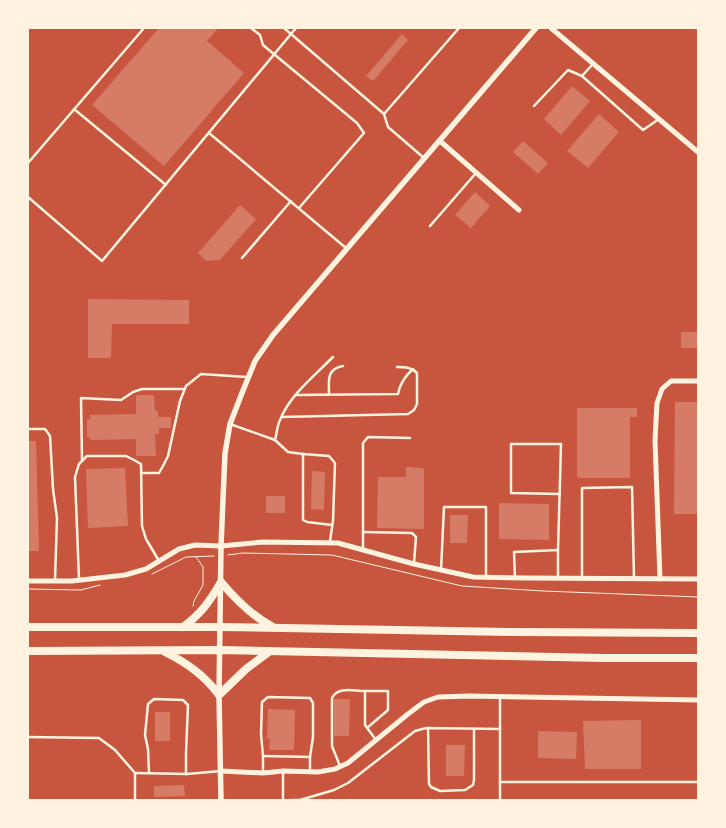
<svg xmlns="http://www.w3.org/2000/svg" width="726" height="828" font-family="Figtree,sans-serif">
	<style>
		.building { fill: #d67c66 }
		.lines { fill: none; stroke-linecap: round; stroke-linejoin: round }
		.path { stroke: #fff3e0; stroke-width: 1 }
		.service { stroke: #fff3e0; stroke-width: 2.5 }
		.minor { stroke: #fff3e0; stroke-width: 5 }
		.tertiary { stroke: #fff3e0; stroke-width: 5.5 }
		.trunk { stroke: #fff3e0; stroke-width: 8 }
	</style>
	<rect width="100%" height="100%" fill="#c8553d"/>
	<g class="building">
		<polygon points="159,28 218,28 207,41 244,73 164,166 92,105"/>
		<polygon points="402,34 408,40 373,81 366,76"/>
		<polygon points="572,86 590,101 561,135 544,119"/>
		<polygon points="599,114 619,132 588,168 567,151"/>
		<polygon points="523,141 548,163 538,174 513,152"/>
		<polygon points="475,192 490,206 471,228 455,215"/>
		<polygon points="240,205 256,219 220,260 206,261 198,253"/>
		<polygon points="88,299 189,300 189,324 112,324 111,358 88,358"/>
		<rect x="681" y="332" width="17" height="16"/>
		<polygon points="136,395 154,395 155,411 158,411 158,417 171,417 171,428 159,428 159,434 155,434 156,456 136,456 136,439 90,440 90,437 87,437 87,419 90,419 90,415 136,414"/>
		<polygon points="675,402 698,402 698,514 674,514"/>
		<polygon points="577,408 637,408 637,417 630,417 630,478 577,478"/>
		<polygon points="28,441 36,441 39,551 28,551"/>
		<polygon points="406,467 424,468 424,529 377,528 378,477 406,477"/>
		<polygon points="125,468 128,526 88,528 86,469"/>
		<polygon points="312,471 325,472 324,510 311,509"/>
		<rect x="266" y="496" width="19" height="17"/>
		<polygon points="499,503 549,504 549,540 499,539"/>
		<polygon points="450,515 468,515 467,543 450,543"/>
		<polygon points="334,699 350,699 349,736 334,736"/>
		<polygon points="268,709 295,710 294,750 269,750 270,739 267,739"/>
		<rect x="155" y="712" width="15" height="29"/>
		<polygon points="641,720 641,769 585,769 583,721"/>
		<polygon points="538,731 577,732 576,759 538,758"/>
		<polygon points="446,745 465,745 464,776 446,776"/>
		<polygon points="184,785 185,796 154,797 154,786"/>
	</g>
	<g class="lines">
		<g class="path">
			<polyline points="228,555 243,553 332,555 462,586 543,591 698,597"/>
			<polyline points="152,574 186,557 214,556"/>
			<polyline points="28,589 81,590 100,585"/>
			<polyline points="193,606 194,601 203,585 203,567 196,557"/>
		</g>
		<g class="service">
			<polyline points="251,28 260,35 263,45 357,123 364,133 299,208"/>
			<polyline points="284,28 384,114 459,28"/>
			<polyline points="582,76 643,130 659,119"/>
			<polyline points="534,106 568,70 582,76 592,65"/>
			<polyline points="74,109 166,185"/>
			<polyline points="384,114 388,127 424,158"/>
			<polyline points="209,133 346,248"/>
			<polyline points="28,163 144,28"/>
			<polyline points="28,197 102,261 296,28"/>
			<polyline points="430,226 476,173"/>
			<polyline points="242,258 291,201"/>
			<path d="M329,394C329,381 326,369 343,366"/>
			<path d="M296,395L398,394C400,383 405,376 413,369"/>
			<path d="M282,417L408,414L414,410L417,404V373C411,367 405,367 397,367"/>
			<polyline points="230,424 275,440 288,452 303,454"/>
			<polyline points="28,429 45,429 50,436 53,489 57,518 55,580"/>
			<path d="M275,440C277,433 277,426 280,420C290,395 314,376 333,357"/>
			<polyline points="82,460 81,398 121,400 133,392 142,389 184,389"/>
			<polyline points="141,473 159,473 163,466 168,456 180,401 186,386 201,374 247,377"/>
			<polyline points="364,532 412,533 416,537 414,563"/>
			<polyline points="330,541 333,521 335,463 329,456 303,454 303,520 307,522 332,525"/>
			<polyline points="363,549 363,443 368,437 410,438"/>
			<path d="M558,550C559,515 560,479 561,444H511V493L560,494"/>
			<polyline points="441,570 444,507 486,507 486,577"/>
			<polyline points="582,577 582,488 632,487 634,578"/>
			<polyline points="515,578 514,552 558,550 558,577"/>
			<polyline points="79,579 75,477 79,464 87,456 126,456 134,460 141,464 142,526 146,539 159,561"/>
			<polyline points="367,728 388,710 388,691 365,691 365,725 376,740"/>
			<polyline points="428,728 429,784 431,787 440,791 465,790 473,785 474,780 474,729"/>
			<polyline points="28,737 99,738 115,750 135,773 135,800"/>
			<polyline points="264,756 310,757 310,771"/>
			<path d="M340,766L332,746V698C338,686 353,691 365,691"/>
			<polyline points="283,772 283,800"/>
			<polyline points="135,773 187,774 221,771"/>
			<polyline points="149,773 148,749 145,735 148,704 154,699 183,700 188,705 186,753 186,774"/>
			<polyline points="263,773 263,756 261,734 262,702 268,697 310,698 313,703 313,737 310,757"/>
			<polyline points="500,782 698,782"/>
			<polyline points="291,800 300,800 334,790 348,783 415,731 426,728 500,729"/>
			<polyline points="500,800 500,697"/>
		</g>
		<g class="minor">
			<polyline points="551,28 698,152"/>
			<polyline points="440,141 519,210"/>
			<polyline points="660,579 655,440 657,403 662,389 671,381 698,381"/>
			<polyline points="28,581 72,581 125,575 146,569 179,549 195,545 221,546 263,542 338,543 414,564 473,577 526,578 698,579"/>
			<polyline points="221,771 263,773 283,771 318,772 335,769 348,763 408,714 424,702 438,697 469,696 698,700"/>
		</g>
		<polyline class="tertiary" points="221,800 219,695 221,546 225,453 230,424 242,393 255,361 273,335 536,28"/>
		<g class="trunk">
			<polyline points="28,627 220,627 515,632 698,633"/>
			<path d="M183,627C201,614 210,601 221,582C236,600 252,616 273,627"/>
			<polyline points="28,651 220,650 604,658 698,658"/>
			<path d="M165,652C187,663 204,675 219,695L246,669L270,651"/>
		</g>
	</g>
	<rect width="726" height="828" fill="none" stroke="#fff3e0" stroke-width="58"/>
</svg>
